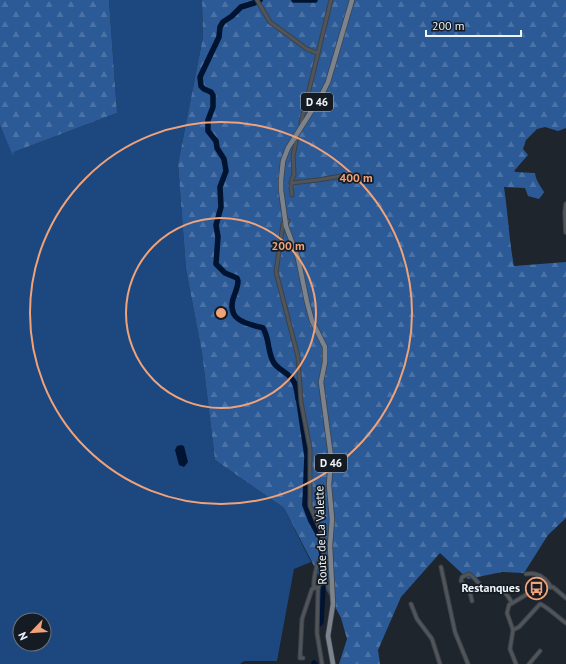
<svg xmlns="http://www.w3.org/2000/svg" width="566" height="664" font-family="'PT Sans',sans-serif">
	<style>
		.green { fill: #1c487f; fill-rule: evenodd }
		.forest { fill: url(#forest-firs) }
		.water { fill: #001431 }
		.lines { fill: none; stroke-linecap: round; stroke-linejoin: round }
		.river { stroke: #001431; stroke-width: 5.5 }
		.minor-casing { stroke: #3b424a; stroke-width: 5 }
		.tertiary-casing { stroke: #3b424a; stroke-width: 5.5 }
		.primary-casing { stroke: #3b424a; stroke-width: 6 }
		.minor { stroke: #515458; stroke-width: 3 }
		.tertiary { stroke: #515458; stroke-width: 3.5 }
		.primary { stroke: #7c838c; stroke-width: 4.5 }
		.ring { fill: none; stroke: #f0a279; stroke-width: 2 }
		.labels { text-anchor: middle; stroke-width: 3.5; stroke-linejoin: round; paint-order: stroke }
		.shield { fill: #151b23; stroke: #aeb3ba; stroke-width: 1 }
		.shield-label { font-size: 11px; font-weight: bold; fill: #eff4fa }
		.street-label { font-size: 12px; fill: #eff4fa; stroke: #151b23 }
		.poi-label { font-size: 12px; font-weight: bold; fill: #eff4fa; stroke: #151b23; text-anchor: end }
		.centre { fill: #f0a279; stroke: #151b23; stroke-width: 2 }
		.ring-label { font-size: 12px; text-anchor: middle; font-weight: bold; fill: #f0a279; stroke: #151b23; stroke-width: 3.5; stroke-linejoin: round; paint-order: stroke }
	</style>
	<defs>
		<pattern id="forest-firs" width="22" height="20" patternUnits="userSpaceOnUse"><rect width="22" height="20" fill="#2b5a96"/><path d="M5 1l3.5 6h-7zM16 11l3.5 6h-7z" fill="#4a72a6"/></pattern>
	</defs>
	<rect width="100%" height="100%" fill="#1e252d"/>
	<path class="green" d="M109,0H202L203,37L178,164L186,269L202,353L215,460L284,508L311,562L294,569L277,661H244L240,664H0V125L13,155L14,152L117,113ZM20,620H44V644H20Z"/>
	<g class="forest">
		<polygon points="0,0 109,0 117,113 14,152 13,156 0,125"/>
		<path d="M202,0H566V128L558,131L545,127L537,129L526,140L523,149L528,155L514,171L516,172L535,173C536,181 540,185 544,192L539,199L528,196L525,188L504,187C508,213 509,240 514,266L566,262V518L548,535L524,573L502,572L468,579L440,553L401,597L378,650L380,664H339L347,639L341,618L284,508L215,460L202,353L186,269L178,164L203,37Z"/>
	</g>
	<polygon class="water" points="181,445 184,446 188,462 184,467 179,465 175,450 177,446"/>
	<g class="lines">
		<g class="river">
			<path d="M260,0L254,3L241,7L232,16L223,22L220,27L219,37L200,77L201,86L204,89L211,92L213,95V107L208,120V131L216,141L217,148L224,159L226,171L220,187L221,207L216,225L218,237L216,264L225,273L237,278L238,281C238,287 235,293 233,299C227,321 248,324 263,328C270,339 267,352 274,363C276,366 280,369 283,371C296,380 296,385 298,399"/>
			<polyline points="294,0 315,0"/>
			<polyline points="299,402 307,456 305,504"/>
			<polyline points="305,505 311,521 321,539 323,587 321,622 319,624"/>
			<polyline points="314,663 315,664"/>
		</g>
		<defs>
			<g id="minor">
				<polyline points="257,0 270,22 307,49 317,53"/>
				<polyline points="302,124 301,123 331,0"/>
				<polyline points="291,183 318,180 341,176"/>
				<polyline points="292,195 291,187 292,179 294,175 293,156 297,137 295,136"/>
				<polyline points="288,221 283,224 276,272 298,357 301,402 310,449 310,506 322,534 325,577 330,591 332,594"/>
				<polyline points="441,567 455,632 468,664"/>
				<path d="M526,574C537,572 545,577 551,587"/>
				<path d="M314,588C313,583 316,563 320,560C321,559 323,560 324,559"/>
				<path d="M472,601L470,592L461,581L462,577L469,574C475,577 477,583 483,587C496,595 501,582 512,603"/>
				<polyline points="411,604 417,619 432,639 440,664"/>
				<path d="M513,630L519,627L540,604C545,605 560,619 566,623"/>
				<polyline points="303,658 300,658 302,619 312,589 318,587"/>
				<polyline points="322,664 317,633 318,589 319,585 326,580"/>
				<polyline points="516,664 510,649 513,630 507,613 509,605 539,587 553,587 566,598"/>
				<polyline points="529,664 540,651"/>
			</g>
			<polyline id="tertiary" points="566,204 565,213 566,232"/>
			<polyline id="primary" points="333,664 328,636 333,604 330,546 332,519 329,485 331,457 321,382 325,362 325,347 312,321 307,302 298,258 286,226 281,190 281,180 283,161 288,148 321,96 328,82 352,0"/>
		</defs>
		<use href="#minor" class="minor-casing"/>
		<use href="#tertiary" class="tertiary-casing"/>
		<use href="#primary" class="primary-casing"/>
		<use href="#minor" class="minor"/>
		<use href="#tertiary" class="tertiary"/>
		<use href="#primary" class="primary"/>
	</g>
	<g class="ring">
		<circle cx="221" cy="313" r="95"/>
		<circle cx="221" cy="313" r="191"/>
	</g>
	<defs>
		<symbol id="bus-ring" viewBox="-11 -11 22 22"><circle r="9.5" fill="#151b23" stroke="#f0a279" stroke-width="1.5"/><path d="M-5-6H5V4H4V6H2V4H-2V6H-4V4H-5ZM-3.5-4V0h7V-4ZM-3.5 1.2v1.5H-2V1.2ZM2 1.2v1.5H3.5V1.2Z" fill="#f0a279"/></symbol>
	</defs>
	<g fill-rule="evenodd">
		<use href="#bus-ring" x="524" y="576" width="25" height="25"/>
	</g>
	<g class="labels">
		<g class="shield">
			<rect x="301" y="93" width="32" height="18" rx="3"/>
			<rect x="315" y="454" width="32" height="18" rx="3"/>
		</g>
		<g class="shield-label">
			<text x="317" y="106">D 46</text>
			<text x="331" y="467">D 46</text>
		</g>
		<g class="street-label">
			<text transform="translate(321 535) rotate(-92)" y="4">Route de La Valette</text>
		</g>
		<g class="poi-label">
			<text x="520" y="592">Restanques</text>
		</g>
	</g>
	<circle cx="221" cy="313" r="6" class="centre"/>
	<g class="ring-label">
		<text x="356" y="182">400 m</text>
		<text x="288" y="250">200 m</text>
	</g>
	<g transform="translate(32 632) rotate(245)"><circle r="19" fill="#151b23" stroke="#6c7279"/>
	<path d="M0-3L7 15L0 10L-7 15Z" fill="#f0a279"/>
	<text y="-6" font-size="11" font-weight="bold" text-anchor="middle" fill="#eff4fa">N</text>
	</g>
	<path d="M426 30v6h95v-6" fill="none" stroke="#eff4fa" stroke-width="2"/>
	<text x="432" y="30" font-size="12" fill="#eff4fa" stroke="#151b23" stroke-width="3" paint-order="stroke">200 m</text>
</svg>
